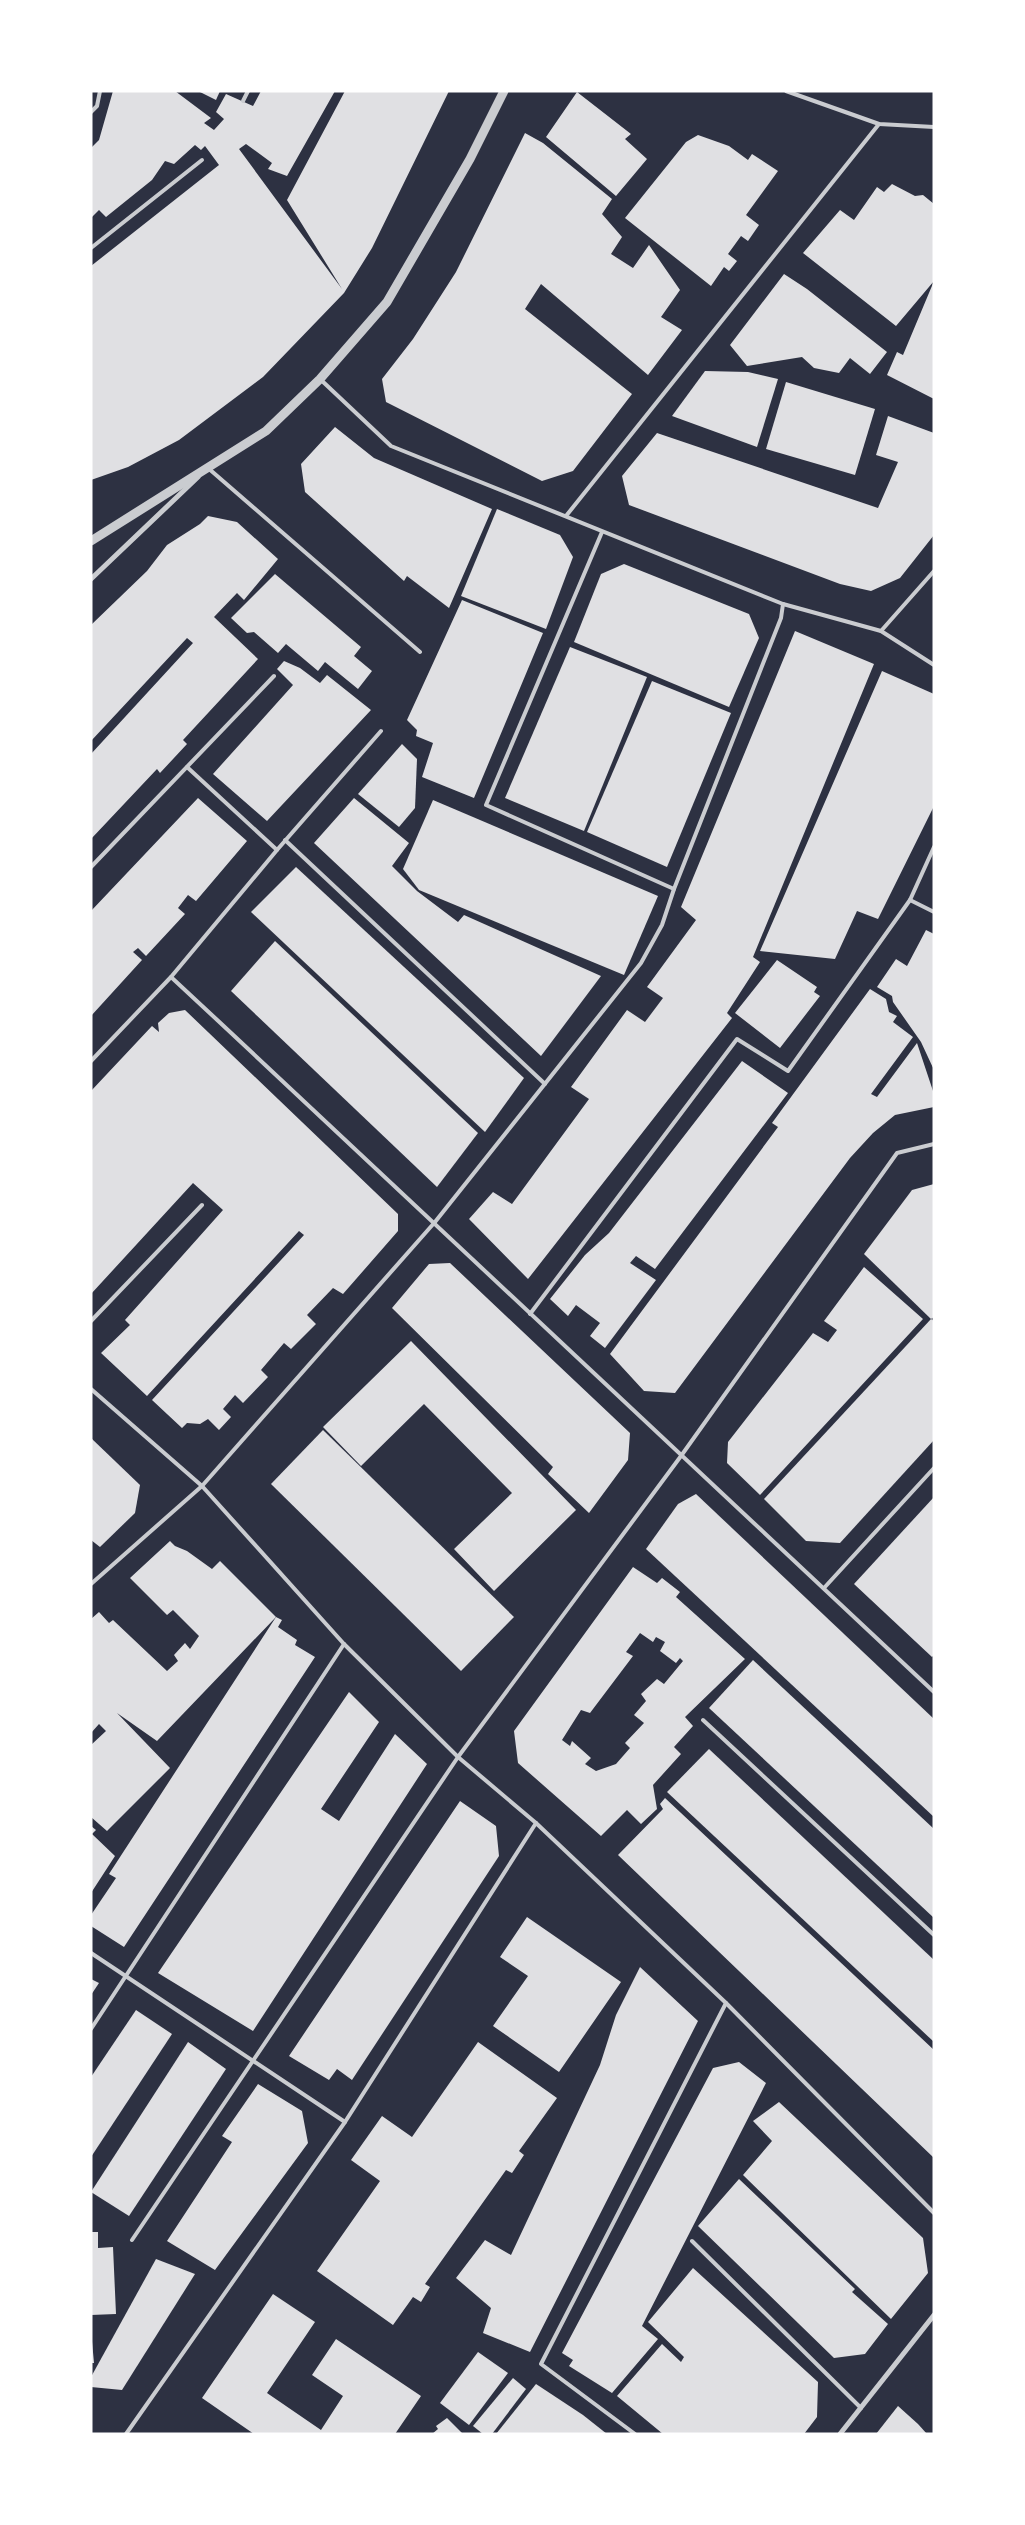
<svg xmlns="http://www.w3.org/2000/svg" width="1025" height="2525" font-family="Lato,sans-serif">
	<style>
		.building { fill: #e0e0e3; fill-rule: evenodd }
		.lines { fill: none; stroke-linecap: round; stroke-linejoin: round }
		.service { stroke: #caccd0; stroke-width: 4 }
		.minor { stroke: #caccd0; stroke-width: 5 }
		.tertiary { stroke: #caccd0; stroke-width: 9 }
	</style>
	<rect width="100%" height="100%" fill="#2d3142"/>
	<g class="building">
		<polygon points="113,91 175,91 211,118 204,123 214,130 224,119 216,112 226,94 253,106 261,91 335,91 287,176 268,169 272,163 246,144 239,149 342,289 287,200 345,91 449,91 372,248 344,293 263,377 179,440 128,467 91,480 91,266 219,165 205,146 201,150 195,145 174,164 165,161 152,180 106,217 99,210 91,218 91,148 99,140"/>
		<polygon points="198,91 220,91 216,100"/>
		<polygon points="577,92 631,134 625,139 647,159 616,196 546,137"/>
		<polygon points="525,133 543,143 612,199 602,214 622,237 611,254 633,268 649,245 680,290 661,317 682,330 648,375 541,284 525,309 632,394 573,471 542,481 386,402 382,379 413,339 456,272"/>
		<polygon points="698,135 729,146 748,160 752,154 778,171 746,215 759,225 748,241 741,236 728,254 737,261 729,271 724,267 711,286 625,218 686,142"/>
		<polygon points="892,184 915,196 923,195 934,204 934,399 887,375 897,352 903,355 934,281 896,326 803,253 840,210 854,220 877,187 884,192"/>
		<polygon points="784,274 807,289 887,352 870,374 850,358 839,373 814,368 802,357 747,366 730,345"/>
		<polygon points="705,371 748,372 778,379 757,447 672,416"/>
		<polygon points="786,382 875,409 855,475 766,449"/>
		<polygon points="888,416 934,433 934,535 900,578 871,591 840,584 629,505 622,476 657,433 878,508 898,462 876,455"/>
		<polygon points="335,427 374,458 492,509 449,608 407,576 404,581 305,492 301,464"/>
		<polygon points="497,509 560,535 573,557 546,629 461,596"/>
		<polygon points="208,516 237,522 278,559 244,600 237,593 214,617 258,659 183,740 187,744 160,773 157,769 91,839 91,754 193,643 187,638 91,741 91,625 147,571 167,545 200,524"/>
		<polygon points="624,564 749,614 759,638 729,707 574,642 601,574"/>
		<polygon points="275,574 361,647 354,656 372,671 358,689 325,662 318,671 286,644 278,653 254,632 247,633 231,618"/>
		<polygon points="462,600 543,633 474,798 422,777 433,743 416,736 417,730 407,720"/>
		<polygon points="795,631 874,664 753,957 760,962 727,1013 732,1018 528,1279 469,1219 493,1192 512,1204 589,1099 571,1087 627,1010 645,1022 663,998 647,987 696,920 681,907"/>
		<polygon points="570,647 647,677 584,831 505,798"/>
		<polygon points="284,661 300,668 320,683 327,675 371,710 267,821 213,774 293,685 277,669"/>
		<polygon points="882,671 934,694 934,806 878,919 857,911 835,959 760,951"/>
		<polygon points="652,681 731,713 667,867 587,832"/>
		<polygon points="402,744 417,759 415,808 399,827 358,794"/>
		<polygon points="198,798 247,841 196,901 188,895 178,908 185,914 146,956 138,948 133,952 142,960 91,1016 91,911"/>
		<polygon points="354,798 409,843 392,866 417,891 458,922 464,915 601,976 541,1056 314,843"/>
		<polygon points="433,800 658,896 624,975 419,890 403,869"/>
		<polygon points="296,867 524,1078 485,1132 251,912"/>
		<polygon points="926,930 934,934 934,1070 921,1042 893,1002 892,996 877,987 896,959 907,966"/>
		<polygon points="275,941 478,1133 437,1187 231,991"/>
		<polygon points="777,960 817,987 814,992 820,996 780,1048 735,1013"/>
		<polygon points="870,989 886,999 889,1012 897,1016 893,1022 913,1037 871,1094 877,1097 917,1043 934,1094 934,1107 895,1115 873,1133 850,1158 675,1393 644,1391 610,1354 778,1127 772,1123"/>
		<polygon points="185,1010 398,1214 398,1231 343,1294 333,1288 307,1315 316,1324 291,1349 284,1343 261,1370 268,1377 243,1403 235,1395 223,1409 231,1417 219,1430 208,1419 200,1424 187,1423 182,1428 152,1400 304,1235 299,1231 147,1396 101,1353 130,1325 125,1320 223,1210 193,1183 91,1294 91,1091 152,1026 159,1032 158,1023 169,1013"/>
		<polygon points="742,1061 788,1093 655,1269 636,1256 630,1263 656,1280 605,1348 590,1336 600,1323 576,1305 568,1316 550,1299 585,1255 609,1233"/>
		<polygon points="934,1184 934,1317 931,1319 864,1254 912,1190"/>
		<polygon points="450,1263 630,1433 628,1460 589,1513 548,1474 553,1467 392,1308 429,1264"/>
		<polygon points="864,1267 923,1319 760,1495 727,1463 728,1442 813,1333 828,1342 837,1330 824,1321"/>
		<polygon points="931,1319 934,1321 934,1440 840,1543 806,1541 764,1499"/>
		<polygon points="411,1341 576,1510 494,1591 454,1549 512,1493 424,1404 361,1466 323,1427"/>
		<polygon points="323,1430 514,1617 461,1671 271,1484"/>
		<polygon points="91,1438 140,1485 135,1513 100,1547 91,1540"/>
		<polygon points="696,1494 934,1719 934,1817 646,1549 678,1504"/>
		<polygon points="934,1497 934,1655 932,1657 854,1584"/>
		<polygon points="170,1541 175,1546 187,1551 212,1569 220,1561 276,1617 157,1741 117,1713 170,1768 107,1831 91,1817 91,1745 106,1731 99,1724 91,1733 91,1619 99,1612 109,1623 113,1620 167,1671 178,1661 174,1655 185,1643 190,1649 199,1636 173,1610 167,1615 130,1578"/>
		<path d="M633,1567L657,1583L662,1578L680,1592L676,1597L745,1659L685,1717L693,1726L674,1747L681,1754L653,1785L657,1809L641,1824L627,1810L601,1836L518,1763L514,1731ZM640,1633L653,1642L656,1637L665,1642L660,1651L676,1663L680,1658L683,1661L664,1684L657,1679L641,1694L646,1701L634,1715L644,1723L625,1743L630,1748L616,1764L596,1771L585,1764L591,1758L572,1741L570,1746L562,1740L581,1710L590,1713L633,1656L626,1652Z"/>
		<polygon points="276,1617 282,1620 278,1627 297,1640 295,1645 315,1657 124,1947 91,1926 91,1915 116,1878 109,1874"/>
		<polygon points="753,1660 934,1829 934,1918 709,1708"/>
		<polygon points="349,1692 379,1722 321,1809 339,1821 395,1734 427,1764 253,2031 158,1973"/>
		<polygon points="709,1749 934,1960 934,2042 667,1792"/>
		<polygon points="665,1798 934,2050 934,2158 618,1855 663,1809 660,1804"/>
		<polygon points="460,1801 496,1826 499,1856 352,2080 337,2069 329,2080 289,2056"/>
		<polygon points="91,1826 96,1830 92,1834 115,1856 91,1893"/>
		<polygon points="527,1917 621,1982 559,2072 493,2026 528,1976 500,1957"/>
		<polygon points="640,1967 698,2021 530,2352 483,2333 491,2308 456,2278 485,2240 511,2255 600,2065 616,2015"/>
		<polygon points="91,1979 99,1983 91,1995"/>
		<polygon points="136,2010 172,2034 91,2157 91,2077"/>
		<polygon points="188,2042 226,2069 129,2216 91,2192"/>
		<polygon points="478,2042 557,2098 519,2151 524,2155 512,2173 506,2170 425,2284 430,2287 421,2302 413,2297 393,2325 317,2271 380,2181 351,2160 382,2116 412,2137"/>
		<polygon points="739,2062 766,2083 642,2326 658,2339 612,2393 569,2366 573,2360 562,2353 713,2068"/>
		<polygon points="258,2084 302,2111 308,2143 215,2270 167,2241 232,2142 222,2136"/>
		<polygon points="779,2102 923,2238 928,2273 891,2319 743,2175 772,2141 753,2121"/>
		<polygon points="739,2179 855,2289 852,2292 888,2324 865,2354 834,2358 698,2226"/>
		<polygon points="91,2232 98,2232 98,2248 113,2247 116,2314 91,2315"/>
		<polygon points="156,2259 195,2274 122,2390 91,2387 91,2377"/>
		<polygon points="693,2268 818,2382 817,2417 804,2434 663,2434 617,2396 662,2344 681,2362 684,2357 648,2322"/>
		<polygon points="273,2294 315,2322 267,2393 321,2430 343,2396 312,2375 336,2339 421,2396 395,2434 254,2434 202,2398"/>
		<polygon points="91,2331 94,2363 91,2363"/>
		<polygon points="478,2352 508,2373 469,2425 440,2403"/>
		<polygon points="513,2378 526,2389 492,2434 483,2434 473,2426"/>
		<polygon points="536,2384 583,2415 607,2434 496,2434"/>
		<polygon points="898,2406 918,2424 927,2434 876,2434"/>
		<polygon points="447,2418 463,2434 432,2434 438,2429 436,2426"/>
	</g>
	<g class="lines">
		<g class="service">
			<polyline points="786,91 879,124 934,127"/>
			<polyline points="243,101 248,91"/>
			<polyline points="91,112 97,106 100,91"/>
			<polyline points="91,248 202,160"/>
			<polyline points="320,379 391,446 783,604 881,631 934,665"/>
			<polyline points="208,468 420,652"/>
			<polyline points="566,516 879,124"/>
			<polyline points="602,532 486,805 674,889"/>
			<polyline points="881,631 934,571"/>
			<polyline points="187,767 277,850"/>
			<polyline points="285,840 545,1084"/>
			<polyline points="91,867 274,676"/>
			<polyline points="910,900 934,912"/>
			<path d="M171,977C426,1214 679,1453 934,1692"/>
			<polyline points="91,1061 171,977 277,850 381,731"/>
			<polyline points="530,1314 737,1039 788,1071 910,900 934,847"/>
			<polyline points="91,1321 202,1205"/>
			<polyline points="91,1389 202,1486 344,1644 458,1757 536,1823 726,2003 934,2213"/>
			<polyline points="91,1584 202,1486 435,1222 641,963 662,925 674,889 781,618 783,604"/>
			<polyline points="824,1588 934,1468"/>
			<polyline points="703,1720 934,1935"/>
			<polyline points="91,1953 345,2122"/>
			<polyline points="91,2029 344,1644"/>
			<polyline points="132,2240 458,1757 681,1456 897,1153 934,1144"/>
			<polyline points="692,2241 861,2408"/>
			<polyline points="126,2434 345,2122 536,1823"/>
			<polyline points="635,2434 541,2364 726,2003"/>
		</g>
		<g class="minor">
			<polyline points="91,579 198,477"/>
			<polyline points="840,2434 934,2315"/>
		</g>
		<polyline class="tertiary" points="91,541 266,431 320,379 387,302 470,159 504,91"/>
	</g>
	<rect width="1025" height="2525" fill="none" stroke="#ffffff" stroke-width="185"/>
</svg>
